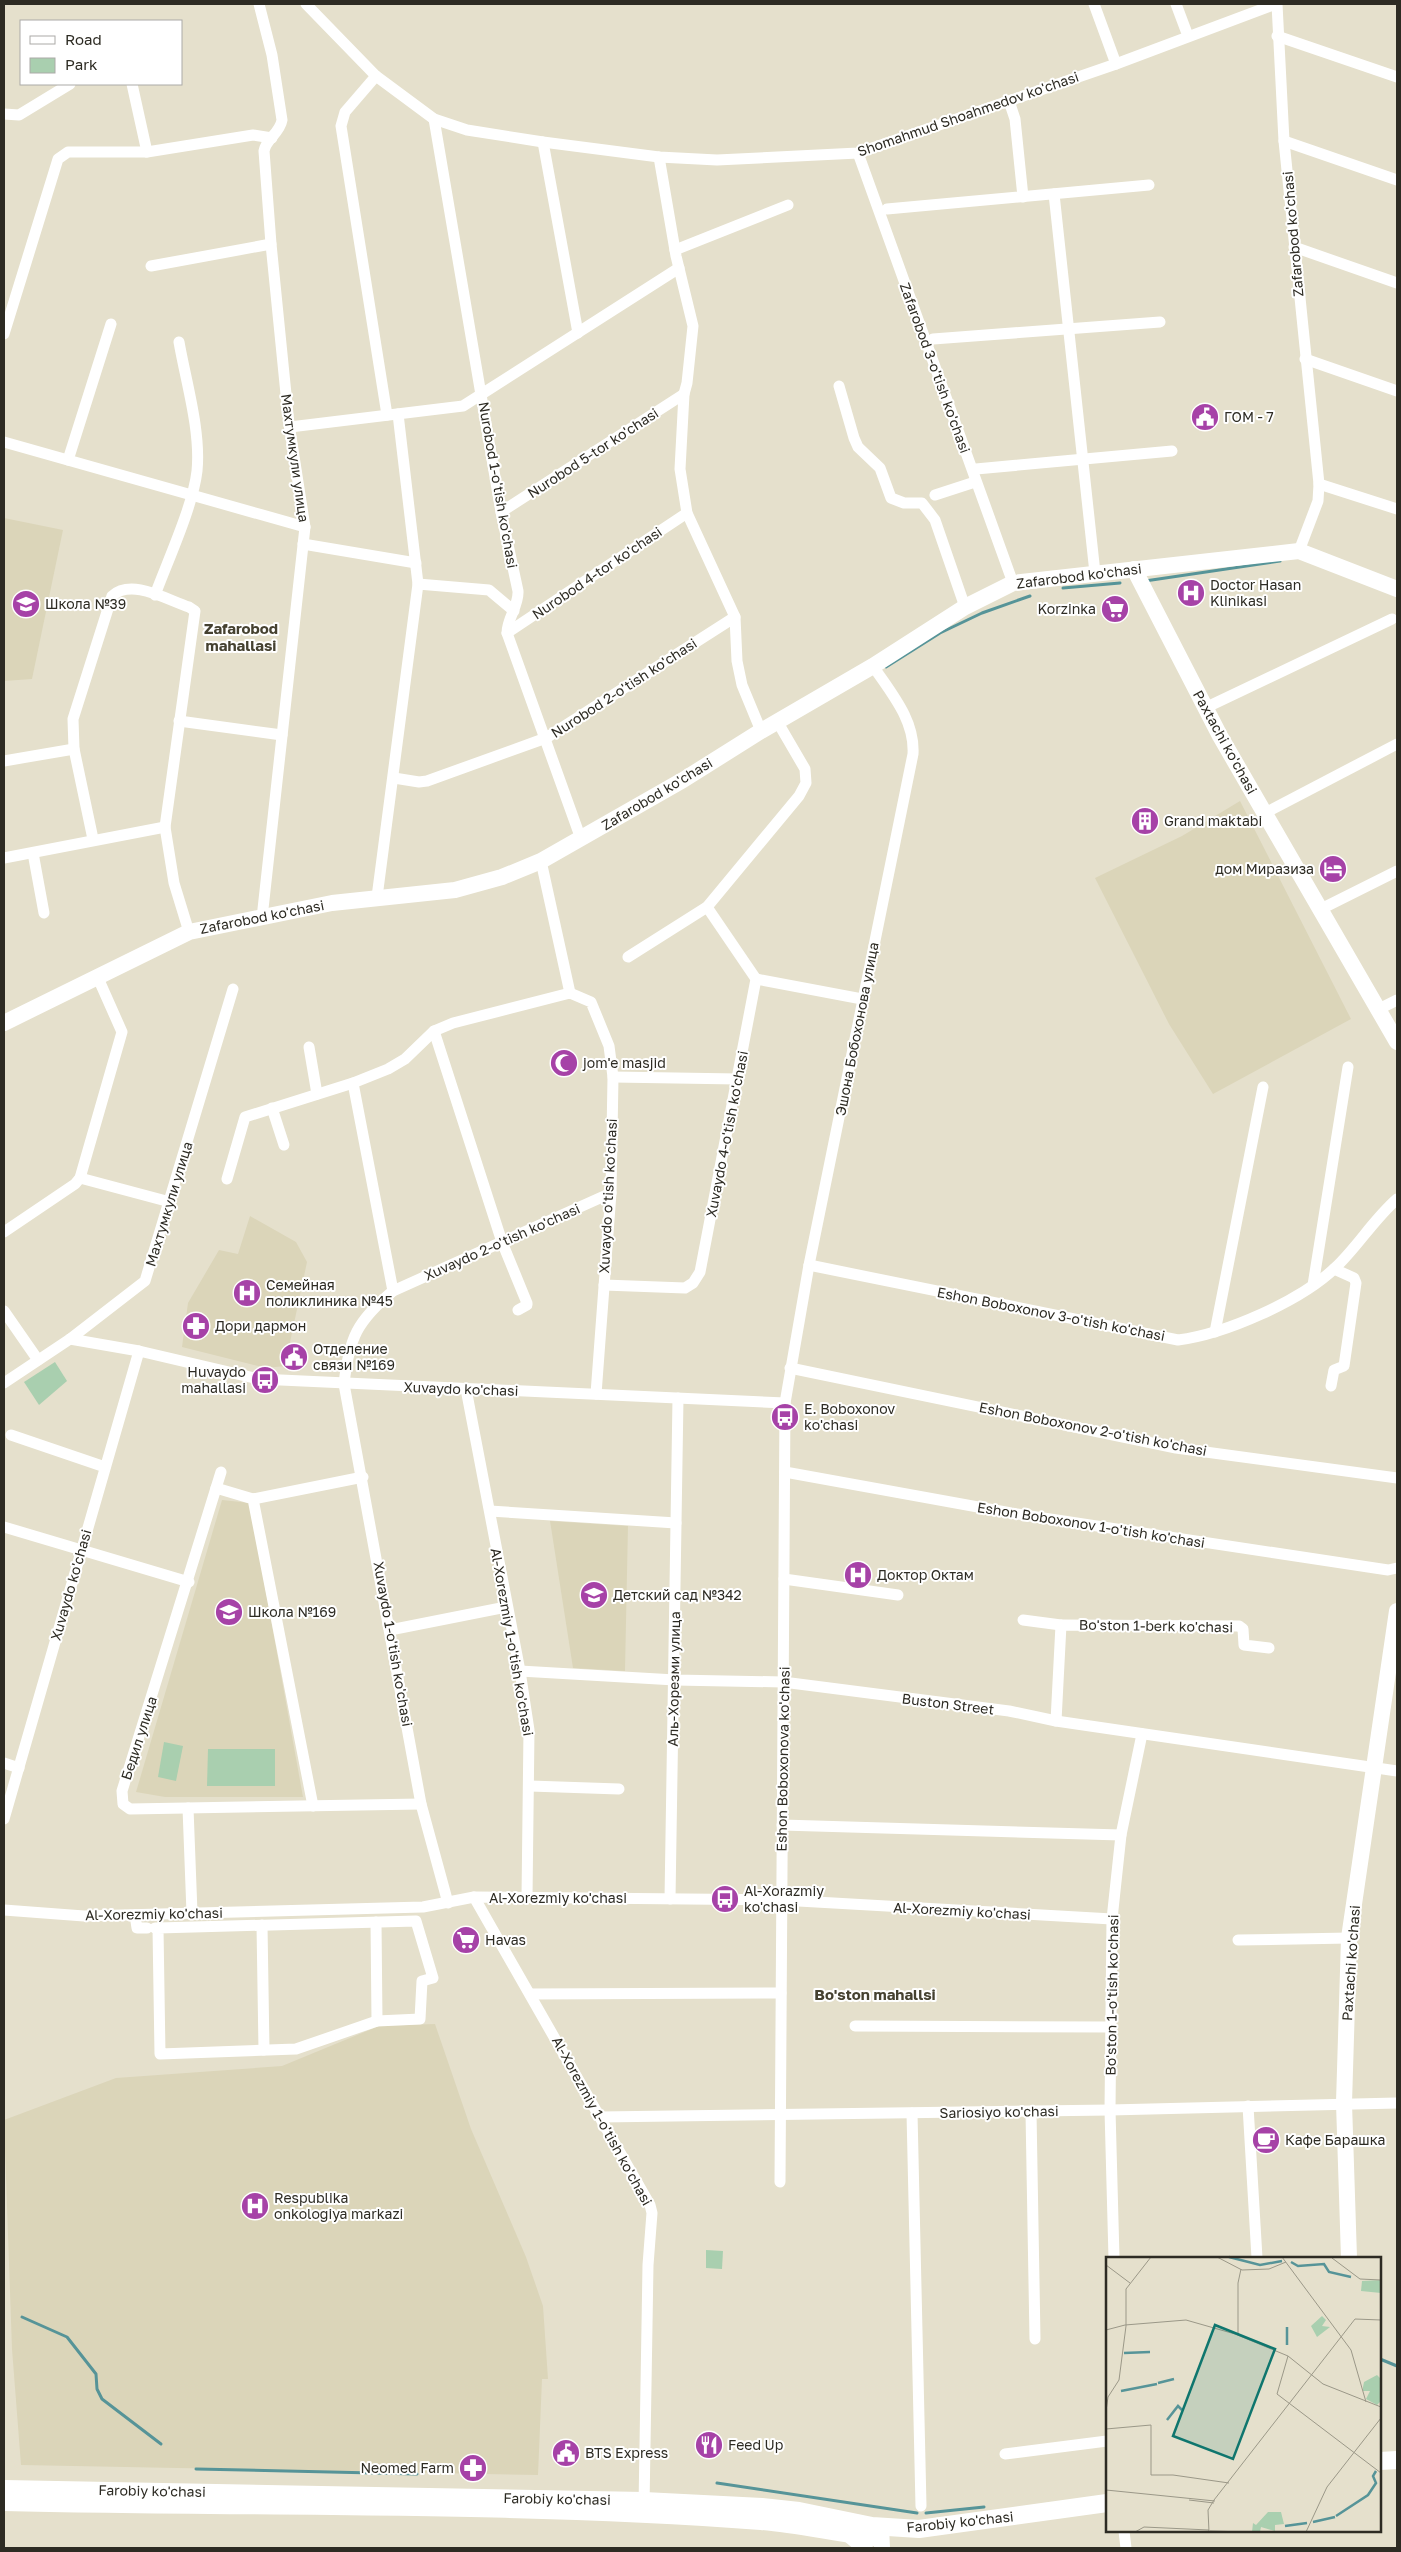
<svg xmlns="http://www.w3.org/2000/svg" width="1401" height="2552" font-family="'Golos Text',sans-serif">
	<style>
		.built { fill: #dbd5b9 }
		.green { fill: #a9cfaf }
		.lines { fill: none; stroke-linecap: round; stroke-linejoin: round }
		.stream { stroke: #569498; stroke-width: 3 }
		.street { stroke: #fff; stroke-width: 11 }
		.secondary { stroke: #fff; stroke-width: 16 }
		.primary { stroke: #fff; stroke-width: 18 }
		.labels { text-anchor: middle; stroke-width: 4; stroke-linejoin: round; paint-order: stroke }
		.street-label { font-size: 14px; fill: #2d2b23; stroke: #fff }
		.poi-label { font-size: 14px; fill: #2d2b23; stroke: #fff; text-anchor: start }
		.neighbourhood-label { font-size: 15px; font-weight: bold; fill: #454130; stroke: #fff }
		.inset-river { fill: none; stroke: #569498; stroke-width: 2.5 }
		.inset-road { fill: none; stroke: #9b9888; stroke-width: 1 }
		.view { fill: #0f766e; fill-opacity: 0.15; stroke: #0f766e; stroke-width: 2.5 }
		.inset-edge { fill: none; stroke: #2d2b23; stroke-width: 2.5 }
	</style>
	<rect width="100%" height="100%" fill="#e5e0cc"/>
	<g class="built">
		<polygon points="4,518 63,530 32,679 4,681"/>
		<polygon points="1240,801 1351,1019 1213,1094 1169,1024 1095,878 1182,836"/>
		<polygon points="250,1216 296,1242 307,1262 285,1366 266,1368 182,1347 188,1303 219,1250 238,1254"/>
		<polygon points="222,1500 250,1503 303,1797 165,1797 136,1792"/>
		<polygon points="550,1521 628,1526 625,1671 573,1668"/>
		<polygon points="435,2024 471,2129 526,2257 543,2306 548,2379 542,2379 538,2475 21,2465 12,2349 4,2120 116,2078 282,2066 379,2026"/>
	</g>
	<g class="green">
		<polygon points="55,1362 67,1381 39,1405 24,1382"/>
		<polygon points="164,1742 183,1746 176,1781 158,1777"/>
		<polygon points="208,1749 275,1749 275,1786 207,1786"/>
		<polygon points="706,2250 723,2251 722,2269 706,2268"/>
	</g>
	<g class="lines">
		<g class="stream">
			<polyline points="1145,581 1280,561"/>
			<polyline points="1063,588 1120,583"/>
			<polyline points="886,667 940,633 982,613 1030,596"/>
			<polyline points="22,2317 67,2337 96,2374 97,2389 102,2399 161,2444"/>
			<polyline points="1380,2359 1397,2366"/>
			<polyline points="196,2469 417,2474"/>
			<polyline points="717,2483 917,2513"/>
			<polyline points="926,2513 984,2507"/>
		</g>
		<g class="street">
			<path d="M259,4L272,55L282,120C280,133 266,139 264,151L271,244L289,424L305,527L262,918"/>
			<polyline points="306,4 376,76 434,119 467,130 543,142 659,157 717,160 858,153 1116,64 1276,4"/>
			<polyline points="1094,4 1116,64"/>
			<polyline points="1176,4 1188,36"/>
			<polyline points="1277,4 1284,141 1319,484 1318,501 1299,551"/>
			<polyline points="1277,36 1397,77"/>
			<polyline points="376,76 345,112 341,126 387,415"/>
			<polyline points="132,84 147,152"/>
			<polyline points="1009,101 1015,119 1023,197"/>
			<polyline points="4,114 19,115 70,84"/>
			<path d="M434,119L501,512L518,591C519,606 507,618 507,633L581,839"/>
			<polyline points="1284,141 1397,180"/>
			<polyline points="543,142 578,333"/>
			<polyline points="858,153 1013,583"/>
			<polyline points="659,157 676,256 693,326 687,383 684,394 680,469 687,513 735,617 737,661 742,685 761,731"/>
			<polyline points="1054,194 1095,573"/>
			<polyline points="887,209 1149,185"/>
			<polyline points="1294,247 1397,283"/>
			<polyline points="675,250 788,205"/>
			<polyline points="151,266 271,244"/>
			<polyline points="4,334 58,159 68,152 147,152 253,135 272,138"/>
			<polyline points="933,339 1160,322"/>
			<polyline points="1305,359 1397,391"/>
			<polyline points="839,386 854,438 858,447 880,468 891,498 904,503 922,503 935,520 965,607"/>
			<polyline points="290,427 463,406 679,268"/>
			<polyline points="4,442 305,527"/>
			<polyline points="68,460 111,324"/>
			<polyline points="976,469 1172,451"/>
			<polyline points="1319,484 1397,509"/>
			<polyline points="935,495 975,482"/>
			<polyline points="501,512 684,394"/>
			<polyline points="303,544 416,563"/>
			<polyline points="418,584 489,590 514,611"/>
			<path d="M155,595C168,560 193,506 197,471C201,431 186,382 179,342"/>
			<polyline points="507,633 687,513"/>
			<polyline points="1205,708 1392,619"/>
			<polyline points="179,721 282,735"/>
			<polyline points="4,761 74,749"/>
			<polyline points="394,778 419,782 427,781 546,738 735,617"/>
			<polyline points="1265,813 1397,744"/>
			<path d="M93,839L74,749L73,719L112,596C132,578 167,600 189,607L195,611L165,827L174,883L189,932"/>
			<polyline points="33,853 44,913"/>
			<polyline points="4,858 165,827"/>
			<polyline points="541,861 570,993"/>
			<polyline points="377,897 418,584 398,414"/>
			<polyline points="1321,909 1397,871"/>
			<polyline points="628,957 707,907 799,796 806,783 805,769 777,721"/>
			<polyline points="756,979 862,999"/>
			<polyline points="1379,1009 1397,1000"/>
			<polyline points="434,1031 502,1242 527,1303 527,1305 518,1310"/>
			<polyline points="309,1047 317,1094"/>
			<polyline points="613,1077 738,1079"/>
			<polyline points="272,1108 284,1145"/>
			<polyline points="80,1178 170,1202"/>
			<polyline points="227,1179 245,1117 353,1083"/>
			<polyline points="4,1232 75,1184 80,1178 122,1032 98,978"/>
			<path d="M809,1265L1178,1340C1225,1334 1301,1301 1336,1267C1358,1246 1374,1219 1397,1199"/>
			<polyline points="604,1285 685,1288 693,1283 700,1272 756,979 707,907"/>
			<polyline points="1313,1285 1348,1067"/>
			<polyline points="393,1291 353,1083 388,1069 405,1059 434,1031 453,1023 570,993 591,1002 609,1046 613,1077 611,1193 596,1394"/>
			<polyline points="4,1311 38,1360"/>
			<polyline points="1215,1332 1263,1087"/>
			<polyline points="70,1339 139,1351 259,1379 785,1403"/>
			<polyline points="790,1368 1176,1448 1397,1478"/>
			<polyline points="4,1383 70,1339 145,1281 233,989"/>
			<polyline points="1331,1386 1334,1370 1344,1366 1356,1283 1354,1278 1334,1269"/>
			<polyline points="466,1389 520,1671 529,1730 527,1898"/>
			<polyline points="11,1435 105,1467"/>
			<polyline points="221,1472 122,1791 123,1804 130,1809 421,1804"/>
			<polyline points="785,1472 1011,1513 1388,1570 1397,1568"/>
			<polyline points="216,1488 253,1499 313,1806"/>
			<polyline points="253,1499 363,1477"/>
			<polyline points="490,1511 676,1523"/>
			<polyline points="4,1527 189,1582"/>
			<polyline points="784,1579 898,1595"/>
			<polyline points="1023,1620 1061,1625"/>
			<polyline points="390,1630 506,1607"/>
			<polyline points="520,1671 675,1680 783,1682 1009,1711 1056,1721 1397,1771"/>
			<polyline points="1056,1721 1061,1625 1239,1626 1243,1629 1244,1645 1269,1648"/>
			<polyline points="4,1763 19,1768"/>
			<polyline points="530,1786 619,1789"/>
			<polyline points="188,1808 192,1913"/>
			<polyline points="4,1819 139,1351"/>
			<polyline points="782,1825 1121,1835"/>
			<polyline points="474,1897 650,2205 652,2213 648,2265 644,2506"/>
			<polyline points="670,1899 678,1398"/>
			<path d="M448,1903L421,1804L344,1384C349,1338 357,1321 393,1291L611,1193"/>
			<polyline points="4,1910 84,1916 423,1907 474,1897 781,1900 1112,1919"/>
			<polyline points="135,1915 137,1928 147,1928"/>
			<polyline points="376,1922 377,2021"/>
			<polyline points="262,1925 264,2050"/>
			<polyline points="155,1928 158,1928 160,2054 296,2049 377,2021 420,2019 422,1981 433,1978 416,1921 158,1928"/>
			<polyline points="1238,1940 1349,1938"/>
			<polyline points="530,1994 781,1993"/>
			<polyline points="855,2026 1112,2027"/>
			<polyline points="1248,2106 1257,2258"/>
			<polyline points="1031,2112 1035,2339"/>
			<polyline points="912,2113 921,2506"/>
			<polyline points="600,2117 1110,2110 1397,2103"/>
			<path d="M780,2182L785,1403L809,1265L913,754C915,720 891,693 873,666"/>
			<polyline points="1114,2258 1110,2110 1112,1919 1121,1835 1142,1734"/>
			<polyline points="1005,2454 1107,2441"/>
			<polyline points="1124,2531 1126,2548"/>
		</g>
		<g class="secondary">
			<polyline points="1134,569 1220,736 1397,1042"/>
			<polyline points="4,1023 189,932 332,903 455,890 502,877 541,861 683,780 761,731 873,666 965,607 1013,583 1299,551 1397,589"/>
			<polyline points="1349,2258 1344,2103 1349,1938 1397,1611"/>
			<polyline points="881,2527 882,2548"/>
			<polyline points="847,2533 865,2548"/>
		</g>
		<g class="primary">
			<polyline points="1380,2461 1397,2460"/>
			<polyline points="4,2489 644,2501 762,2507 799,2511 872,2526 919,2529 1107,2503"/>
			<path d="M4,2502C256,2508 509,2502 761,2521C799,2524 836,2533 874,2537"/>
		</g>
	</g>
	<defs>
		<symbol id="civic-disc" viewBox="-11 -11 22 22"><circle r="9.5" fill="#a642a7" stroke="#fff"/><path d="M-.6-6.5H3V-4.5H.6V-3L4-1V1h2V6H-6V1h2V-1L-.6-3ZM-1.2 2.5V6h2.4V2.5Z" fill="#fff"/></symbol>
		<symbol id="hospital-disc" viewBox="-11 -11 22 22"><circle r="9.5" fill="#a642a7" stroke="#fff"/><path d="M-5-5h3v3.5h4V-5h3V5h-3V1.5h-4V5h-3Z" fill="#fff"/></symbol>
		<symbol id="school-disc" viewBox="-11 -11 22 22"><circle r="9.5" fill="#a642a7" stroke="#fff"/><path d="M0-5L7-2L0 1L-7-2ZM-4 1L0 2.5L4 1V4Q0 6-4 4Z" fill="#fff"/></symbol>
		<symbol id="supermarket-disc" viewBox="-11 -11 22 22"><circle r="9.5" fill="#a642a7" stroke="#fff"/><path d="M-6-5.5h2.5l.6 2H6L4.5 2H-2.5L-4.4-4H-6ZM-1.5 3.2a1.3 1.3 0 1 0 .1 0ZM3 3.2a1.3 1.3 0 1 0 .1 0Z" fill="#fff"/></symbol>
		<symbol id="building-disc" viewBox="-11 -11 22 22"><circle r="9.5" fill="#a642a7" stroke="#fff"/><path d="M-4-6H4V6H1V3H-1V6H-4ZM-2.5-4.3h1.7v1.8h-1.7ZM.8-4.3h1.7v1.8H.8ZM-2.5-1h1.7V.8h-1.7ZM.8-1h1.7V.8H.8Z" fill="#fff"/></symbol>
		<symbol id="hotel-disc" viewBox="-11 -11 22 22"><circle r="9.5" fill="#a642a7" stroke="#fff"/><path d="M-6-4.5h1.5V1H6V5H4.5V3h-9V5H-6ZM-4 0a1.8 1.8 0 1 1 3.6 0ZM.5 0V-2.5h3Q6-2.5 6 0Z" fill="#fff"/></symbol>
		<symbol id="mosque-disc" viewBox="-11 -11 22 22"><circle r="9.5" fill="#a642a7" stroke="#fff"/><path d="M3.5-4.9A6 6 0 1 0 3.5 4.9A5 5 0 1 1 3.5-4.9Z" fill="#fff"/></symbol>
		<symbol id="pharmacy-disc" viewBox="-11 -11 22 22"><circle r="9.5" fill="#a642a7" stroke="#fff"/><path d="M-2-6h4v4h4v4h-4v4h-4v-4h-4v-4h4Z" fill="#fff"/></symbol>
		<symbol id="bus-disc" viewBox="-11 -11 22 22"><circle r="9.5" fill="#a642a7" stroke="#fff"/><path d="M-5-6H5V4H4V6H2V4H-2V6H-4V4H-5ZM-3.5-4V0h7V-4ZM-3.5 1.2v1.5H-2V1.2ZM2 1.2v1.5H3.5V1.2Z" fill="#fff"/></symbol>
		<symbol id="cafe-disc" viewBox="-11 -11 22 22"><circle r="9.5" fill="#a642a7" stroke="#fff"/><path d="M-5.5-4.5H6V0H3Q3 3.5 0 3.5H-2.5Q-5.5 3.5-5.5 0ZM3-3.2v2h1.7v-2ZM-6 4.5H4V6H-6Z" fill="#fff"/></symbol>
		<symbol id="restaurant-disc" viewBox="-11 -11 22 22"><circle r="9.5" fill="#a642a7" stroke="#fff"/><path d="M-5-6h1v4h1v-4h1v4h1v-4h1v5L-1.5 .5V6h-2V.5L-5-1ZM5-6V6H3V1.5H1.5Q1.5-4 5-6Z" fill="#fff"/></symbol>
	</defs>
	<g fill-rule="evenodd">
		<use href="#civic-disc" x="1189" y="401" width="32" height="32"/>
		<use href="#hospital-disc" x="1175" y="577" width="32" height="32"/>
		<use href="#school-disc" x="10" y="588" width="32" height="32"/>
		<use href="#supermarket-disc" x="1099" y="593" width="32" height="32"/>
		<use href="#building-disc" x="1129" y="805" width="32" height="32"/>
		<use href="#hotel-disc" x="1317" y="853" width="32" height="32"/>
		<use href="#mosque-disc" x="548" y="1047" width="32" height="32"/>
		<use href="#hospital-disc" x="231" y="1277" width="32" height="32"/>
		<use href="#pharmacy-disc" x="180" y="1310" width="32" height="32"/>
		<use href="#civic-disc" x="278" y="1341" width="32" height="32"/>
		<use href="#bus-disc" x="249" y="1364" width="32" height="32"/>
		<use href="#bus-disc" x="769" y="1401" width="32" height="32"/>
		<use href="#hospital-disc" x="842" y="1559" width="32" height="32"/>
		<use href="#school-disc" x="578" y="1579" width="32" height="32"/>
		<use href="#school-disc" x="213" y="1596" width="32" height="32"/>
		<use href="#bus-disc" x="709" y="1883" width="32" height="32"/>
		<use href="#supermarket-disc" x="450" y="1924" width="32" height="32"/>
		<use href="#cafe-disc" x="1250" y="2124" width="32" height="32"/>
		<use href="#hospital-disc" x="239" y="2190" width="32" height="32"/>
		<use href="#restaurant-disc" x="693" y="2429" width="32" height="32"/>
		<use href="#civic-disc" x="550" y="2437" width="32" height="32"/>
		<use href="#pharmacy-disc" x="457" y="2452" width="32" height="32"/>
	</g>
	<g class="labels">
		<g class="street-label">
			<text transform="translate(968 114) rotate(-19)" y="5">Shomahmud Shoahmedov ko'chasi</text>
			<text transform="translate(1293 234) rotate(-95)" y="5">Zafarobod ko'chasi</text>
			<text transform="translate(935 368) rotate(70)" y="5">Zafarobod 3-o'tish ko'chasi</text>
			<text transform="translate(593 453) rotate(-33)" y="5">Nurobod 5-tor ko'chasi</text>
			<text transform="translate(295 458) rotate(82)" y="5">Махтумкули улица</text>
			<text transform="translate(498 485) rotate(80)" y="5">Nurobod 1-o'tish ko'chasi</text>
			<text transform="translate(597 573) rotate(-34)" y="5">Nurobod 4-tor ko'chasi</text>
			<text transform="translate(1079 576) rotate(-7)" y="5">Zafarobod ko'chasi</text>
			<text transform="translate(624 688) rotate(-33)" y="5">Nurobod 2-o'tish ko'chasi</text>
			<text transform="translate(1225 742) rotate(61)" y="5">Paxtachi ko'chasi</text>
			<text transform="translate(657 794) rotate(-31)" y="5">Zafarobod ko'chasi</text>
			<text transform="translate(262 917) rotate(-11)" y="5">Zafarobod ko'chasi</text>
			<text transform="translate(857 1029) rotate(-79)" y="5">Эшона Бобохонова улица</text>
			<text transform="translate(727 1134) rotate(-79)" y="5">Xuvaydo 4-o'tish ko'chasi</text>
			<text transform="translate(608 1196) rotate(-87)" y="5">Xuvaydo o'tish ko'chasi</text>
			<text transform="translate(169 1204) rotate(-73)" y="5">Махтумкули улица</text>
			<text transform="translate(502 1242) rotate(-24)" y="5">Xuvaydo 2-o'tish ko'chasi</text>
			<text transform="translate(1051 1314) rotate(11)" y="5">Eshon Boboxonov 3-o'tish ko'chasi</text>
			<text transform="translate(461 1389) rotate(2)" y="5">Xuvaydo ko'chasi</text>
			<text transform="translate(1093 1429) rotate(11)" y="5">Eshon Boboxonov 2-o'tish ko'chasi</text>
			<text transform="translate(1091 1525) rotate(9)" y="5">Eshon Boboxonov 1-o'tish ko'chasi</text>
			<text transform="translate(71 1585) rotate(-74)" y="5">Xuvaydo ko'chasi</text>
			<text transform="translate(1156 1626) rotate(1)" y="5">Bo'ston 1-berk ko'chasi</text>
			<text transform="translate(512 1642) rotate(80)" y="5">Al-Xorezmiy 1-o'tish ko'chasi</text>
			<text transform="translate(393 1644) rotate(80)" y="5">Xuvaydo 1-o'tish ko'chasi</text>
			<text transform="translate(674 1679) rotate(-89)" y="5">Аль-Хорезми улица</text>
			<text transform="translate(948 1704) rotate(7)" y="5">Buston Street</text>
			<text transform="translate(139 1738) rotate(-72)" y="5">Бедил улица</text>
			<text transform="translate(783 1759) rotate(-89)" y="5">Eshon Boboxonova ko'chasi</text>
			<text x="558" y="1903">Al-Xorezmiy ko'chasi</text>
			<text transform="translate(962 1911) rotate(3)" y="5">Al-Xorezmiy ko'chasi</text>
			<text transform="translate(154 1914) rotate(-1)" y="5">Al-Xorezmiy ko'chasi</text>
			<text transform="translate(1351 1963) rotate(-86)" y="5">Paxtachi ko'chasi</text>
			<text transform="translate(1112 1995) rotate(-89)" y="5">Bo'ston 1-o'tish ko'chasi</text>
			<text transform="translate(999 2112) rotate(-1)" y="5">Sariosiyo ko'chasi</text>
			<text transform="translate(602 2121) rotate(61)" y="5">Al-Xorezmiy 1-o'tish ko'chasi</text>
			<text transform="translate(152 2491) rotate(1)" y="5">Farobiy ko'chasi</text>
			<text transform="translate(557 2499) rotate(1)" y="5">Farobiy ko'chasi</text>
			<text transform="translate(960 2522) rotate(-6)" y="5">Farobiy ko'chasi</text>
		</g>
		<g class="poi-label">
			<text x="1224" y="422">ГОМ - 7</text>
			<text x="1210" y="590">Doctor Hasan<tspan x="1210" dy="16">Klinikasi</tspan></text>
			<text x="45" y="609">Школа №39</text>
			<text x="1096" y="614" text-anchor="end">Korzinka</text>
			<text x="1164" y="826">Grand maktabi</text>
			<text x="1314" y="874" text-anchor="end">дом Миразиза</text>
			<text x="583" y="1068">jom'e masjid</text>
			<text x="266" y="1290">Семейная<tspan x="266" dy="16">поликлиника №45</tspan></text>
			<text x="215" y="1331">Дори дармон</text>
			<text x="313" y="1354">Отделение<tspan x="313" dy="16">связи №169</tspan></text>
			<text x="246" y="1377" text-anchor="end">Huvaydo<tspan x="246" dy="16">mahallasi</tspan></text>
			<text x="804" y="1414">E. Boboxonov<tspan x="804" dy="16">ko'chasi</tspan></text>
			<text x="877" y="1580">Доктор Октам</text>
			<text x="613" y="1600">Детский сад №342</text>
			<text x="248" y="1617">Школа №169</text>
			<text x="744" y="1896">Al-Xorazmiy<tspan x="744" dy="16">ko'chasi</tspan></text>
			<text x="485" y="1945">Havas</text>
			<text x="1285" y="2145">Кафе Барашка</text>
			<text x="274" y="2203">Respublika<tspan x="274" dy="16">onkologiya markazi</tspan></text>
			<text x="728" y="2450">Feed Up</text>
			<text x="585" y="2458">BTS Express</text>
			<text x="454" y="2473" text-anchor="end">Neomed Farm</text>
		</g>
		<g class="neighbourhood-label">
			<text x="241" y="634">Zafarobod<tspan x="241" dy="17">mahallasi</tspan></text>
			<text x="875" y="2000">Bo'ston mahallsi</text>
		</g>
	</g>
	<g transform="translate(1106 2257)">
		<rect width="275" height="275" fill="#e5e0cc"/>
		<path d="M275,23V36L255,34L256,24ZM216,59L220,63L216,69L224,70L211,80L205,69ZM271,118L275,122V144L271,148L260,142L264,134H257V130L258,125ZM162,255H175L178,267L169,268V274L155,270L154,275H146L147,266L150,268Z" fill="#a9cfaf"/>
		<path class="inset-river" d="M123,0L154,8L176,4M185,5L192,9L218,7L223,15L245,20M181,70V88M18,96L44,95M52,126L68,122M15,134L51,127M61,163L72,149L76,153M230,259L262,238L270,226L267,219L270,214M207,265L229,260M179,269L201,266"/>
		<path class="inset-road" d="M111,0L136,13L163,12L180,5M176,0L245,93L260,145M226,1L254,22L275,23M0,8L24,26M0,73L19,68L80,63L129,77L182,99L217,127L275,150M132,78V26L135,12M182,99L171,137L275,216M0,154L2,140L13,123L20,69V32L45,0M0,172L45,168V218M45,218H67L123,226M0,233L109,244M83,243L108,246M104,274L141,275M29,275L38,270L103,273M103,275L102,253L108,243L249,62L275,63M167,275H190M200,275L221,230L275,161"/>
		<path class="view" d="M109,68L169,92L127,202L67,179Z"/>
		<rect width="275" height="275" class="inset-edge"/>
	</g>
	<rect width="1401" height="2552" fill="none" stroke="#2d2b23" stroke-width="10"/>
	<rect x="20" y="20" width="162" height="65" fill="#ffffff" stroke="#abaaa7"/>
	<rect x="30" y="36" width="25" height="8" fill="#ffffff" stroke="#abaaa7"/>
	<text x="65" y="45" font-size="15" fill="#2d2b23">Road</text>
	<rect x="30" y="58" width="25" height="15" fill="#a9cfaf" stroke="#abaaa7"/>
	<text x="65" y="70" font-size="15" fill="#2d2b23">Park</text>
</svg>
